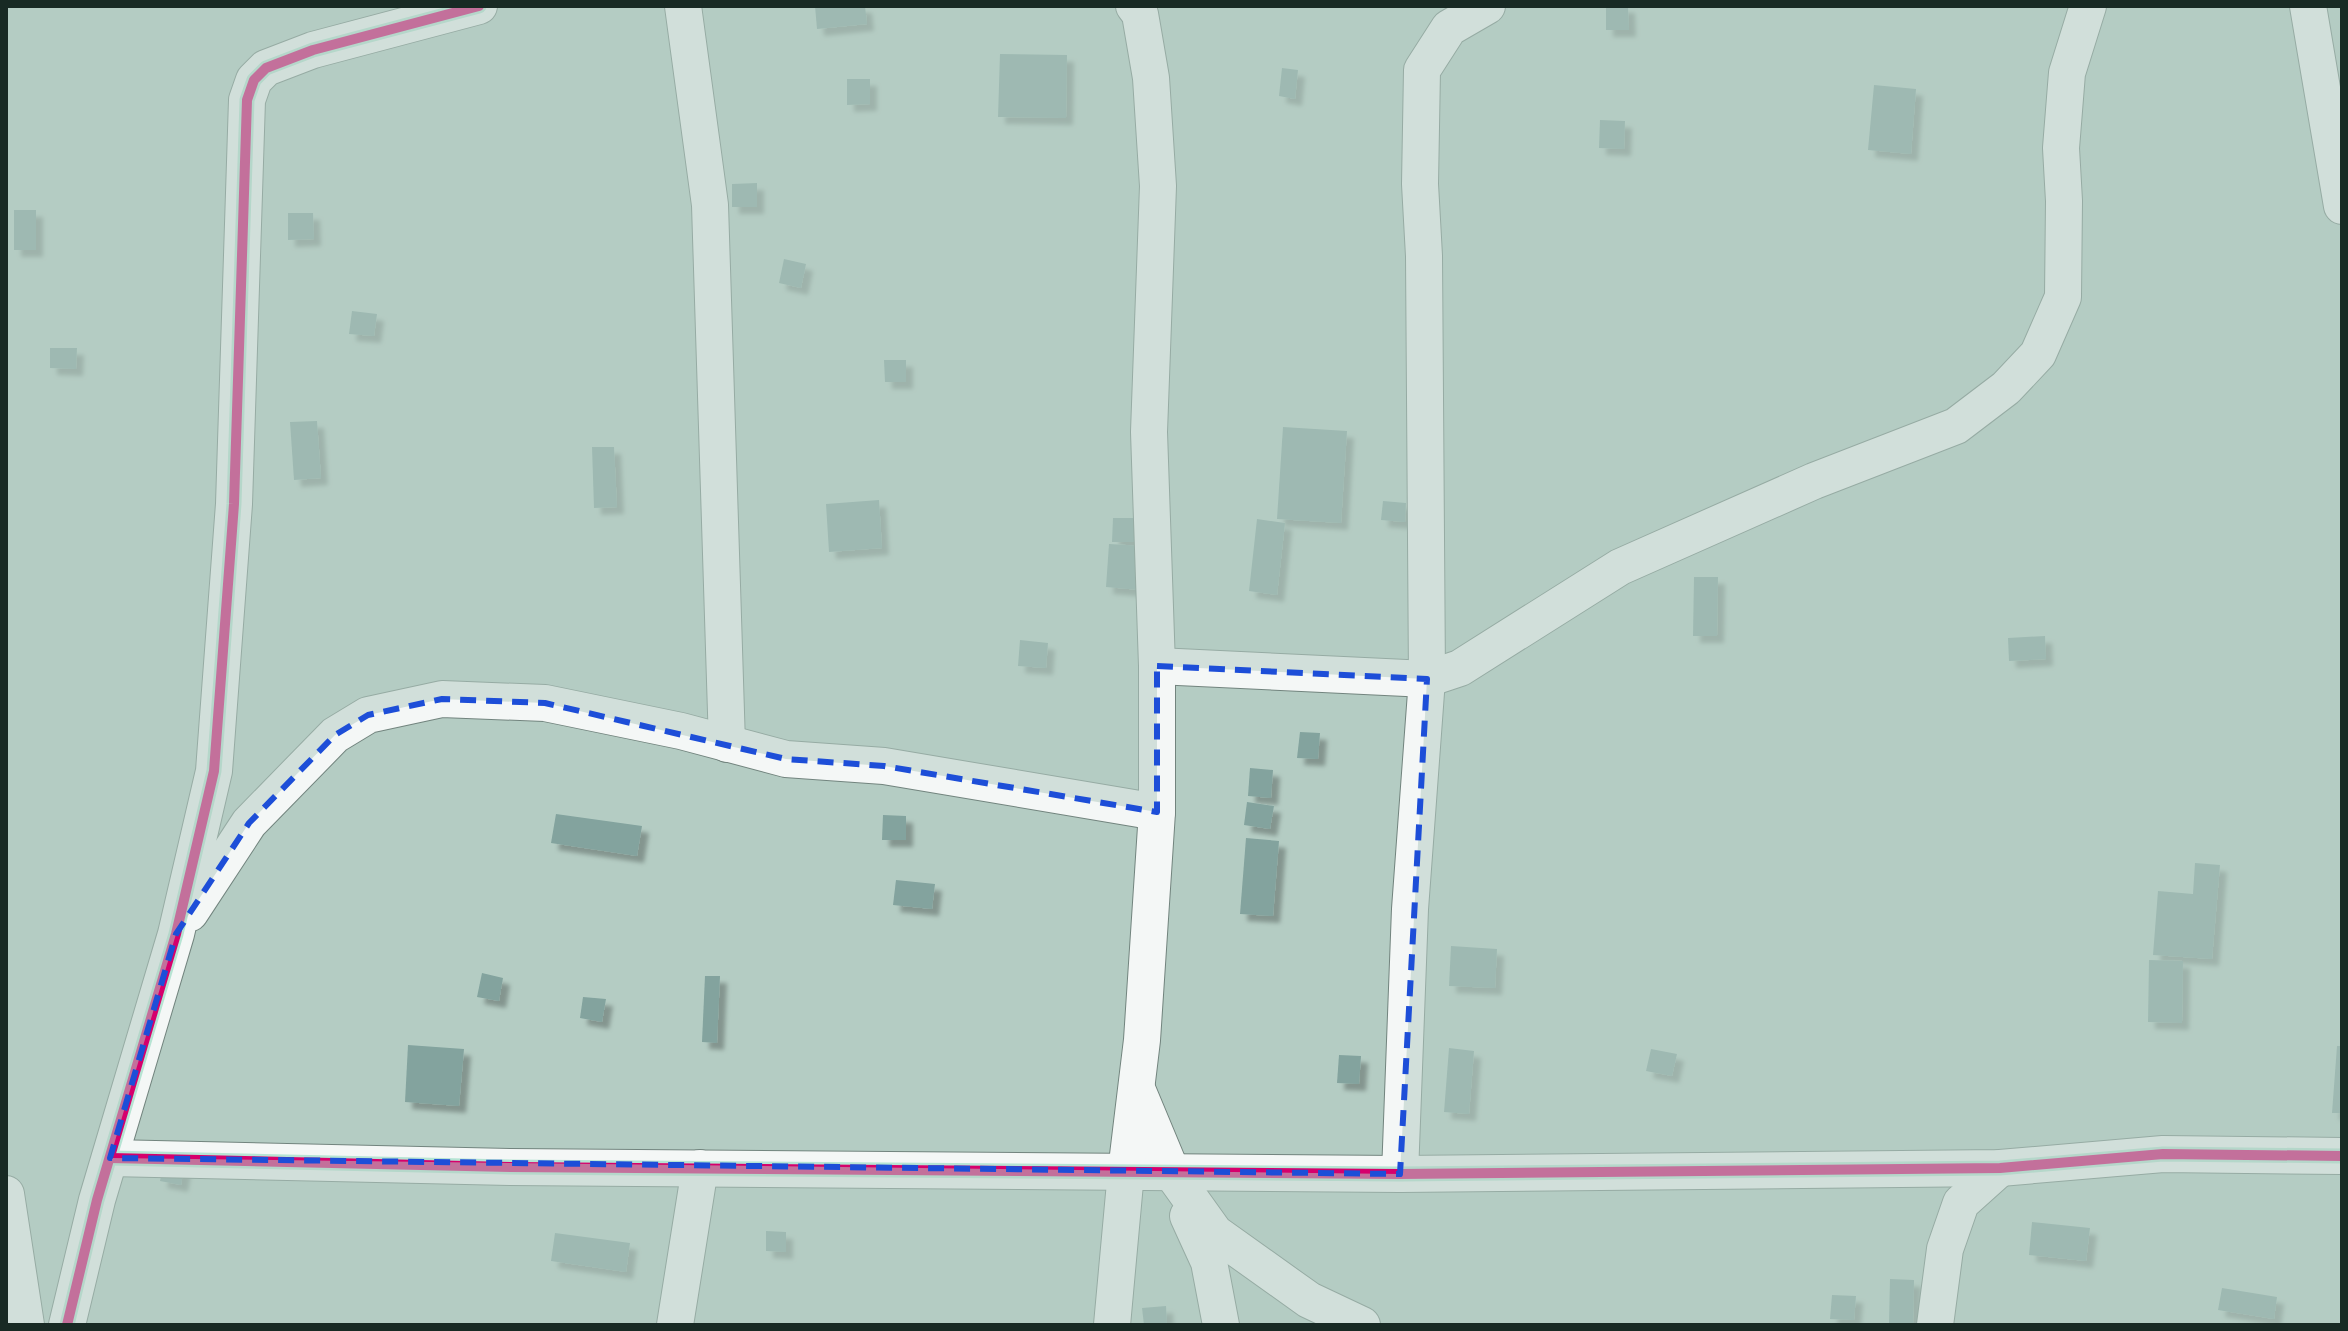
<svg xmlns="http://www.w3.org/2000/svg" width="2348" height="1331" font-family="Helvetica,sans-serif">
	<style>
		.building { fill: #83a39e; filter: url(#shadow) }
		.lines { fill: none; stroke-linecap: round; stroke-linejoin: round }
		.street-casing { stroke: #72847e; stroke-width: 38 }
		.street { stroke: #f4f7f6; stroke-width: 36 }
		.cycleway-casing { stroke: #b6e4d3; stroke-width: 15 }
		.cycleway { stroke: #d6006c; stroke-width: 10 }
		.marked { fill: none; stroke: #1d4ed8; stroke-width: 6; stroke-dasharray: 16 10; stroke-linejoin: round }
	</style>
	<defs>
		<filter id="shadow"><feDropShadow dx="7" dy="7" stdDeviation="2" flood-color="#0004"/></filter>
	</defs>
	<rect width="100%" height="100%" fill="#b4ccc3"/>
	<g class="building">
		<polygon points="815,6 865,6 867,24 817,29"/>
		<polygon points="1606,6 1628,6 1629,30 1606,30"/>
		<polygon points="1000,54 1067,55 1066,118 998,117"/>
		<polygon points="1282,68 1298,70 1295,99 1279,96"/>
		<polygon points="847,79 870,79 870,104 847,105"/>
		<polygon points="1874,85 1916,89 1911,154 1868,150"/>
		<polygon points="1600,120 1625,121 1624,149 1599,148"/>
		<polygon points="757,183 757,207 732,207 732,184"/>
		<rect x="14" y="210" width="22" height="40"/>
		<polygon points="288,213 313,213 314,239 288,240"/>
		<polygon points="784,259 806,264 801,288 779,283"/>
		<polygon points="352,311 377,314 374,336 349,334"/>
		<polygon points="50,348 77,348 76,369 50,368"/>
		<polygon points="884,360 906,360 906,382 885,382"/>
		<polygon points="317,421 321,478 294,480 290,422"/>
		<polygon points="1283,427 1347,431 1341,523 1277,519"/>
		<polygon points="592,447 614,447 617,507 594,508"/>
		<polygon points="879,500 882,548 829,552 826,504"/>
		<polygon points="1383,501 1406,503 1405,522 1381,520"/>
		<polygon points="1113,518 1141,518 1141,542 1112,542"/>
		<polygon points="1257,519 1285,523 1277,595 1249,591"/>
		<polygon points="1109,544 1143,546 1140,590 1106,587"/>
		<polygon points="1694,577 1718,577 1717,636 1693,636"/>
		<polygon points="2045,636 2046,659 2009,661 2008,638"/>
		<polygon points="1020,640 1048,643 1046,668 1018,666"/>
		<polygon points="1300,732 1320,733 1318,759 1297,758"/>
		<polygon points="1250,768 1273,770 1271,798 1248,796"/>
		<polygon points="1247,802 1274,806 1270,829 1244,825"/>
		<polygon points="556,814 642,826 637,856 551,843"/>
		<polygon points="883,815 906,816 906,840 882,840"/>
		<polygon points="1246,838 1279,841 1273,916 1240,914"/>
		<polygon points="2195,863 2220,865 2212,959 2153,955 2158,891 2193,894"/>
		<polygon points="896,880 935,884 932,909 893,905"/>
		<polygon points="1451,946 1497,949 1495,988 1449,986"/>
		<polygon points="2149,960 2183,961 2182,1023 2148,1022"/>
		<polygon points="482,973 503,978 499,1001 477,997"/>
		<polygon points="705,976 720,976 717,1043 702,1042"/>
		<polygon points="583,997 606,999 602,1022 580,1018"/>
		<polygon points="408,1045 464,1049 459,1106 405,1102"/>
		<polygon points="2337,1046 2342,1046 2342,1113 2332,1113"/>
		<polygon points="1449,1048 1474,1051 1469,1114 1444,1112"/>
		<polygon points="1651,1049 1677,1054 1672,1076 1646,1071"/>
		<polygon points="1339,1055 1361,1056 1359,1084 1337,1083"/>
		<polygon points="165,1158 185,1162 181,1185 160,1181"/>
		<polygon points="2032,1222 2090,1228 2086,1261 2029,1255"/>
		<polygon points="766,1231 786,1232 786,1252 766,1251"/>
		<polygon points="555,1233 630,1243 626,1272 551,1261"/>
		<polygon points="1890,1279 1914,1280 1913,1324 1889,1324"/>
		<polygon points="2222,1288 2277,1297 2274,1319 2218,1310"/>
		<polygon points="1832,1295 1856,1296 1854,1320 1830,1319"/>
		<polygon points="1166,1306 1167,1325 1144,1325 1142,1308"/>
	</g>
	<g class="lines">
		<defs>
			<g id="street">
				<polyline points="683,6 710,205 727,744"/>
				<polyline points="2308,6 2342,206"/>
				<polyline points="1157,666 1427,679 1460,668 1620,567 1814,481 1956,426 2006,388 2038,354 2063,297 2064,201 2061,148 2067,73 2088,6"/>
				<polyline points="190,913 249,823 335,735 368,715 442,699 545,703 681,731 786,759 884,766 1157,812"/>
				<polyline points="1137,1089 1172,1173 1215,1233 1309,1300 1362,1325"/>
				<polyline points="110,1158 510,1167 1400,1174 2000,1168 2163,1154 2342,1156"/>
				<polyline points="1400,1174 1410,909 1427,679 1424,256 1420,184 1422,70 1449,28 1487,6"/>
				<polyline points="6,1194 26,1325"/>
				<polyline points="1188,1216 1209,1262 1221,1325"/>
				<polyline points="67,1325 97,1200 176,934 214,771 234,504 247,100 254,80 266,68 313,50 479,6"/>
				<polyline points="675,1325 700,1168"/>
				<polyline points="1112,1325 1126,1172 1142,1040 1157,812 1157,666 1149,432 1158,186 1151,78 1140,14 1134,6"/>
				<polyline points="1935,1325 1945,1249 1961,1203 2000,1168"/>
			</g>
		</defs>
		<use href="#street" class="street-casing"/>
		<use href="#street" class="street"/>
		<defs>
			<g id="cycleway">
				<polyline points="110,1158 510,1167 1400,1174 2000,1168 2163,1154 2342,1156"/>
				<polyline points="67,1325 97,1200 176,934 214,771 234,504 247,100 254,80 266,68 313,50 479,6"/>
			</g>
		</defs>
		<use href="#cycleway" class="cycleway-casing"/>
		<use href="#cycleway" class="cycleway"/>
	</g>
	<path d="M0 0H2348V1331H0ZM1157,666L1427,679L1400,1174L110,1158L176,934L249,823L335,735L368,715L442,699L545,703L786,759L884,766L1157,812Z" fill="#b4ccc3" fill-opacity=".55" fill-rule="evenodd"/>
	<path class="marked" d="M1157,666L1427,679L1400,1174L110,1158L176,934L249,823L335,735L368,715L442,699L545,703L786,759L884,766L1157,812Z"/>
	<rect width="2348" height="1331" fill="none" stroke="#182a24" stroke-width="16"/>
</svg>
